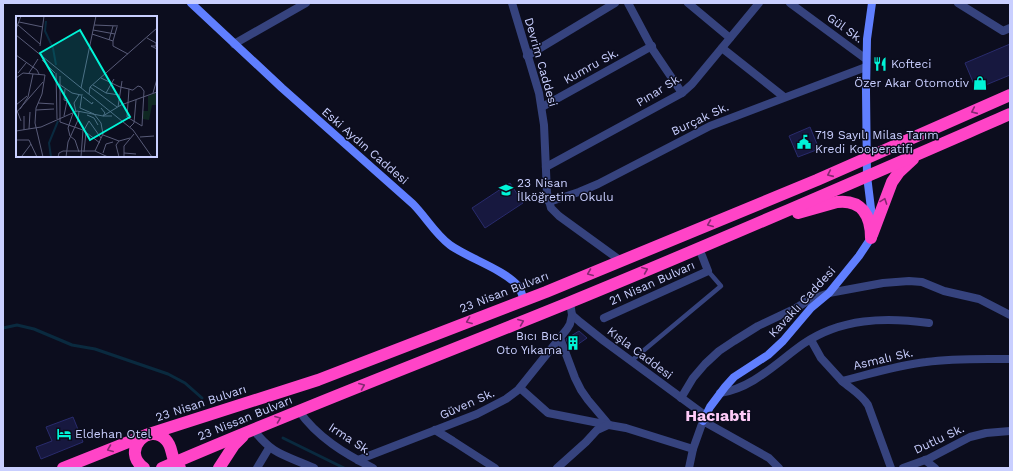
<svg xmlns="http://www.w3.org/2000/svg" width="1013" height="471" font-family="'Work Sans',sans-serif">
	<style>
		.lines { fill: none; stroke-linecap: round; stroke-linejoin: round }
		.stream { stroke: #0a2a3f; stroke-width: 3 }
		.building { fill: #17183f; stroke: #292b6c }
		.lane { stroke: #36437e; stroke-width: 4.5 }
		.street { stroke: #36437e; stroke-width: 8 }
		.secondary { stroke: #607fff; stroke-width: 8 }
		.highway { stroke: #ff44c7; stroke-width: 12 }
		.oneway { stroke: #862872 }
		.labels { text-anchor: middle; stroke-width: 3; stroke-linejoin: round; paint-order: stroke }
		.street-label { font-size: 12px; fill: #c9cfff; stroke: #0c0d1e }
		.poi-label { font-size: 12px; fill: #c9cfff; stroke: #0c0d1e; text-anchor: start }
		.district-label { font-size: 16px; font-weight: bold; fill: #ffcbf8; stroke: #0c0d1e }
		.inset-river { fill: none; stroke: #0a2a3f; stroke-width: 2 }
		.inset-road { fill: none; stroke: #585b78; stroke-width: 1 }
		.view { fill: #00f4d7; fill-opacity: 0.15; stroke: #00f4d7; stroke-width: 2 }
		.inset-edge { fill: none; stroke: #c9cfff; stroke-width: 2 }
	</style>
	<rect width="100%" height="100%" fill="#0c0d1e"/>
	<g class="lines">
		<g class="stream">
			<polyline points="3,328 17,325 34,329 72,345 95,349 168,374 185,383 202,398"/>
			<polyline points="283,438 344,468"/>
		</g>
	</g>
	<g class="building">
		<polygon points="1010,44 1010,75 976,89 965,63"/>
		<polygon points="810,127 819,149 798,157 789,136"/>
		<polygon points="510,183 523,203 485,228 472,208"/>
		<polygon points="579,331 587,338 577,345 570,349 566,339"/>
		<polygon points="73,417 83,442 41,459 36,447 52,441 46,427"/>
	</g>
	<g class="lines">
		<polyline class="lane" points="631,361 721,286 708,271"/>
		<g class="street">
			<polyline points="512,3 539,93 544,125 547,193 551,208 559,216 621,261"/>
			<polyline points="628,3 653,50 682,93"/>
			<polyline points="688,3 730,38"/>
			<polyline points="790,3 866,59"/>
			<polyline points="958,3 1003,31 1010,28"/>
			<polyline points="234,44 306,3"/>
			<polyline points="722,48 784,97"/>
			<polyline points="527,56 615,3"/>
			<polyline points="542,107 652,46"/>
			<polyline points="546,167 682,93 692,84 759,3"/>
			<polyline points="549,202 579,192 598,184 710,126 866,67"/>
			<polyline points="570,302 572,315 580,322 604,341 706,416"/>
			<polyline points="604,318 708,271 699,248"/>
			<polyline points="560,338 575,378 581,390 588,400 609,425 626,428 693,449"/>
			<polyline points="811,340 821,358 842,381"/>
			<polyline points="520,388 548,413 609,425"/>
			<path d="M720,393C753,388 776,363 803,344C841,318 885,317 929,323"/>
			<polyline points="681,398 693,378 705,364 719,351 734,341 758,326 796,308 809,300 829,293 883,283 909,281 922,282 944,291 979,299 1010,315"/>
			<path d="M299,411C317,437 345,454 373,468"/>
			<path d="M253,429C273,456 286,455 314,468"/>
			<polyline points="435,430 453,441 495,468"/>
			<polyline points="358,460 477,414 506,399 518,390 567,329 570,324 572,315"/>
			<polyline points="925,460 935,468"/>
			<polyline points="257,468 269,448"/>
			<polyline points="557,468 586,442 597,430 608,425"/>
			<polyline points="689,468 693,449 703,421 769,458 779,468"/>
			<path d="M891,468L868,405C861,394 851,389 842,381C870,374 898,365 926,362C954,358 982,359 1010,359"/>
			<polyline points="903,468 928,459 970,437 986,433 1010,431"/>
		</g>
		<g class="secondary">
			<path d="M191,3L282,88L413,204C426,217 435,234 450,245C468,258 505,270 518,286C521,290 522,295 524,300"/>
			<polyline points="703,421 710,407 725,387 734,377 768,355 783,341 811,308 829,293 859,256 871,238 873,225 867,176 866,91 867,39 872,3"/>
		</g>
		<g class="highway">
			<path d="M798,213L837,202C862,199 871,216 871,238"/>
			<polyline points="872,235 892,182 899,172 913,159"/>
			<polyline points="63,468 146,435 318,380 546,292 817,180 1010,95"/>
			<path d="M144,468C120,451 149,421 166,440C171,445 171,451 173,457C175,461 177,465 180,468"/>
			<path d="M162,468C296,410 433,358 568,303C717,242 863,178 1010,114"/>
			<polyline points="219,468 234,445 243,436"/>
		</g>
	</g>
	<defs><path id="oneway-chevron" d="M-2-3.5L2.5 0L-2 3.5" fill="none" stroke-width="1.6" stroke-linecap="round" stroke-linejoin="round"/></defs>
	<g class="oneway">
		<use href="#oneway-chevron" transform="translate(974 111) rotate(156)"/>
		<use href="#oneway-chevron" transform="translate(830 174) rotate(156)"/>
		<use href="#oneway-chevron" transform="translate(884 201) rotate(-70)"/>
		<use href="#oneway-chevron" transform="translate(710 224) rotate(158)"/>
		<use href="#oneway-chevron" transform="translate(645 270) rotate(-23)"/>
		<use href="#oneway-chevron" transform="translate(590 273) rotate(158)"/>
		<use href="#oneway-chevron" transform="translate(469 321) rotate(159)"/>
		<use href="#oneway-chevron" transform="translate(521 322) rotate(-22)"/>
		<use href="#oneway-chevron" transform="translate(362 386) rotate(-22)"/>
		<use href="#oneway-chevron" transform="translate(278 419) rotate(-21)"/>
		<use href="#oneway-chevron" transform="translate(110 449) rotate(158)"/>
	</g>
	<defs>
		<symbol id="restaurant-bare" viewBox="-9 -9 18 18"><path d="M-5-6h1v4h1v-4h1v4h1v-4h1v5L-1.5 .5V6h-2V.5L-5-1ZM5-6V6H3V1.5H1.5Q1.5-4 5-6Z" fill="#00f4d7" stroke="#0c0d1e" stroke-width="2.5" paint-order="stroke"/></symbol>
		<symbol id="shop-bare" viewBox="-9 -9 18 18"><path d="M-5-2.5h2.3a2.7 3.5 0 0 1 5.4 0H5L5.5 6h-11ZM-1.5-2.5h3a1.5 2.3 0 0 0-3 0Z" fill="#00f4d7" stroke="#0c0d1e" stroke-width="2.5" paint-order="stroke"/></symbol>
		<symbol id="civic-bare" viewBox="-9 -9 18 18"><path d="M-.6-6.5H3V-4.5H.6V-3L4-1V1h2V6H-6V1h2V-1L-.6-3ZM-1.2 2.5V6h2.4V2.5Z" fill="#00f4d7" stroke="#0c0d1e" stroke-width="2.5" paint-order="stroke"/></symbol>
		<symbol id="school-bare" viewBox="-9 -9 18 18"><path d="M0-5L7-2L0 1L-7-2ZM-4 1L0 2.5L4 1V4Q0 6-4 4Z" fill="#00f4d7" stroke="#0c0d1e" stroke-width="2.5" paint-order="stroke"/></symbol>
		<symbol id="building-bare" viewBox="-9 -9 18 18"><path d="M-4-6H4V6H1V3H-1V6H-4ZM-2.5-4.3h1.7v1.8h-1.7ZM.8-4.3h1.7v1.8H.8ZM-2.5-1h1.7V.8h-1.7ZM.8-1h1.7V.8H.8Z" fill="#00f4d7" stroke="#0c0d1e" stroke-width="2.5" paint-order="stroke"/></symbol>
		<symbol id="hotel-bare" viewBox="-9 -9 18 18"><path d="M-6-4.5h1.5V1H6V5H4.5V3h-9V5H-6ZM-4 0a1.8 1.8 0 1 1 3.6 0ZM.5 0V-2.5h3Q6-2.5 6 0Z" fill="#00f4d7" stroke="#0c0d1e" stroke-width="2.5" paint-order="stroke"/></symbol>
	</defs>
	<g fill-rule="evenodd">
		<use href="#restaurant-bare" x="870" y="54" width="20" height="20"/>
		<use href="#shop-bare" x="970" y="73" width="20" height="20"/>
		<use href="#civic-bare" x="794" y="132" width="20" height="20"/>
		<use href="#school-bare" x="496" y="180" width="20" height="20"/>
		<use href="#building-bare" x="563" y="333" width="20" height="20"/>
		<use href="#hotel-bare" x="54" y="424" width="20" height="20"/>
	</g>
	<g class="labels">
		<g class="street-label">
			<text transform="translate(845 28) rotate(36)" y="4">Gül Sk.</text>
			<text transform="translate(541 62) rotate(74)" y="4">Devrim Caddesi</text>
			<text transform="translate(591 66) rotate(-29)" y="4">Kumru Sk.</text>
			<text transform="translate(659 90) rotate(-32)" y="4">Pınar Sk.</text>
			<text transform="translate(700 119) rotate(-25)" y="4">Burçak Sk.</text>
			<text transform="translate(365 146) rotate(41)" y="4">Eski Aydın Caddesi</text>
			<text transform="translate(652 283) rotate(-24)" y="4">21 Nisan Bulvarı</text>
			<text transform="translate(504 292) rotate(-21)" y="4">23 Nisan Bulvarı</text>
			<text transform="translate(802 302) rotate(-47)" y="4">Kavaklı Caddesi</text>
			<text transform="translate(640 353) rotate(37)" y="4">Kışla Caddesi</text>
			<text transform="translate(883 359) rotate(-13)" y="4">Asmalı Sk.</text>
			<text transform="translate(201 403) rotate(-18)" y="4">23 Nisan Bulvarı</text>
			<text transform="translate(467 404) rotate(-24)" y="4">Güven Sk.</text>
			<text transform="translate(245 418) rotate(-22)" y="4">23 Nissan Bulvarı</text>
			<text transform="translate(350 439) rotate(33)" y="4">Irma Sk.</text>
			<text transform="translate(939 439) rotate(-25)" y="4">Dutlu Sk.</text>
		</g>
		<g class="poi-label">
			<text x="891" y="68">Kofteci</text>
			<text x="969" y="87" text-anchor="end">Özer Akar Otomotiv</text>
			<text x="815" y="139">719 Sayılı Milas Tarım<tspan x="815" dy="14">Kredi Kooperatifi</tspan></text>
			<text x="517" y="187">23 Nisan<tspan x="517" dy="14">İlköğretim Okulu</tspan></text>
			<text x="562" y="340" text-anchor="end">Bıcı Bıcı<tspan x="562" dy="14">Oto Yıkama</tspan></text>
			<text x="75" y="438">Eldehan Otel</text>
		</g>
		<g class="district-label">
			<text x="718" y="421">Hacıabti</text>
		</g>
	</g>
	<g transform="translate(16 16)">
		<rect width="141" height="141" fill="#0c0d1e"/>
		<path d="M140,77V89H136L133,104L127,103V95H132V80Z" fill="#0f2822"/>
		<path class="inset-river" d="M30,5L29,15L37,32L40,49M35,141L33,127L42,105"/>
		<path class="inset-road" d="M3,6L27,11M2,9L24,28M78,9L102,10M0,13L5,0M77,14L99,18M76,18L97,25V30L112,38M0,19L117,114L136,141M131,22L140,27V30H135L141,33M93,24L97,10M97,25L101,11M24,30L28,0M0,39L21,54L23,58M26,44L39,57M2,57L10,47M13,57L22,43M40,57L41,103M44,60V106L67,114L84,127M0,62L7,57L29,59L26,78L20,92L19,107L27,141M85,62L104,71L113,73L116,74H117L122,70L125,71L128,75L126,110L111,101L113,73M43,68L56,77L65,79M77,69L90,77L103,79M74,71L101,91M65,72L80,0M90,77L98,63M137,77L141,63M73,78L74,71L141,12M67,81L76,88L77,86M22,87L38,88M0,89L11,80M102,91L106,65M0,92L5,105M64,92L78,98L85,107L87,118L79,135M64,92L66,78M85,92L89,97L87,100H96M4,93L12,81L17,58M20,94L38,93M60,96L58,87L63,79M0,97L27,66M71,99L78,102L82,109M8,100V114M48,100L51,85L48,84L49,73M114,111L118,107L120,84M13,113L14,96M68,114L73,105L85,122M0,115L25,111L61,95L87,100L105,89L141,76M87,119L103,125L114,122M54,120L52,112L57,97M54,120L59,124L63,136M124,121L138,120M0,124H13L21,141M68,136L70,116M87,137L90,128L97,126M108,137L120,138M6,140L15,128M42,141L43,137L47,135H79L92,141M50,141L52,126L62,104L63,95M65,141L67,114M103,141L100,129L103,125M108,141V130L118,118"/>
		<path class="view" d="M64,14L114,101L74,124L24,37Z"/>
		<rect width="141" height="141" class="inset-edge"/>
	</g>
	<rect width="1013" height="471" fill="none" stroke="#c9cfff" stroke-width="8"/>
</svg>
